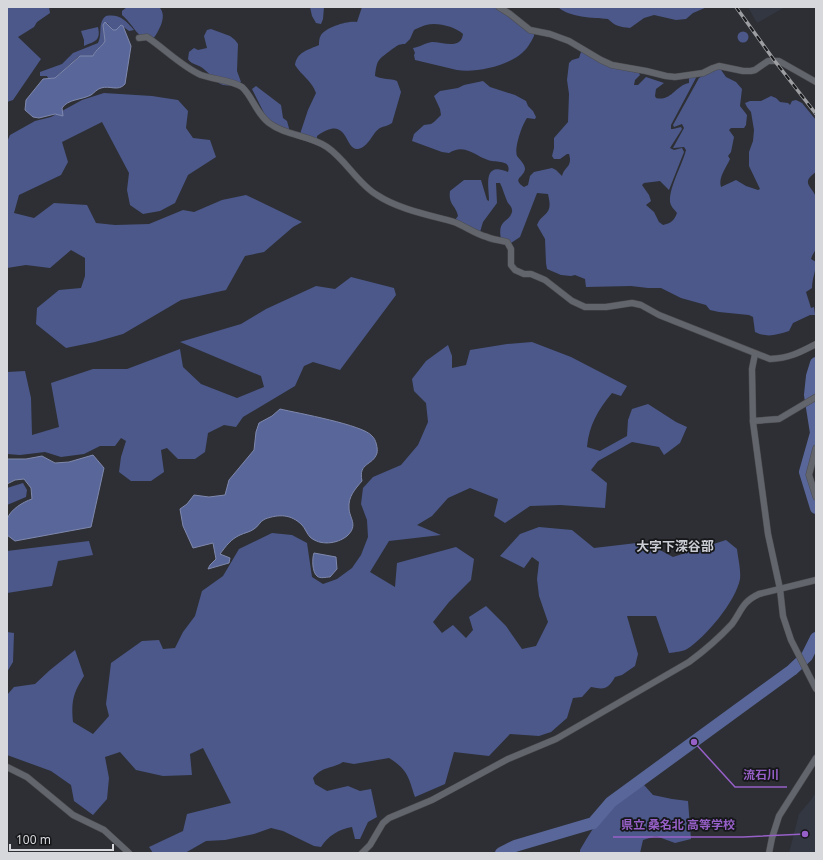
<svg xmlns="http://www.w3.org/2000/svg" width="823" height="860" font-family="'Noto Sans','Noto Sans JP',sans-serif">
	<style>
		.built { fill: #333742 }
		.forest { fill: #4c588a }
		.water { fill: #596699; stroke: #7f88ad }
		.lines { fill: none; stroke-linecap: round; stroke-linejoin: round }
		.river { stroke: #596699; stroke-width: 12 }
		.street-casing { stroke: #4b4d52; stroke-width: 7 }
		.street { stroke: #63656c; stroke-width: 6 }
		.rail-casing { stroke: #9c9ea2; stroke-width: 3.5 }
		.rail { stroke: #161719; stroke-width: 2; stroke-dasharray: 6; stroke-linecap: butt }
		.labels { text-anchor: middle; stroke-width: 3.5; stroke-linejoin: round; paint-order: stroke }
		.quarter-label { font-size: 13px; font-weight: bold; fill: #cbcdd5; stroke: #161719 }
		.leader { fill: none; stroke: #9760c8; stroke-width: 1.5 }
		.callout-dot { fill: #9760c8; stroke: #161719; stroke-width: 1.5 }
		.callout-label { font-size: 12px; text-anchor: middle; font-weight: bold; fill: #9760c8; stroke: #161719; stroke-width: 3.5; stroke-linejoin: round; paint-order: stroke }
	</style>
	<rect width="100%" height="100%" fill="#2d2f34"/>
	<g class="built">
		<polygon points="748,7 785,7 757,23"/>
		<polygon points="816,792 816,853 789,853 799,814 811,800"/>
	</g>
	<g class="forest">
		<polygon points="7,7 49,7 50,13 37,22 34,27 18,37 41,59 13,100 7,102"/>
		<path d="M127,7H159C169,16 157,34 151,42C141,42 131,22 122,15V11Z"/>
		<polygon points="310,7 324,7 323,19 321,24 316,23 312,16"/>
		<path d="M362,7H496L534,34V36C531,42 527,49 522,53C507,66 476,73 457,70C443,67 429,63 415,60L414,55L415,53L413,48C420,47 425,43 432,42C443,42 461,50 463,34C455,27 438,22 426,25C422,26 418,28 414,30L410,39L405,44C398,44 397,46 391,50C378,60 377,59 375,76C383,80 390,78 397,81L401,92L392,123C388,126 384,126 380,128C372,133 369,147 358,149C344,151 349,113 317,136V139L300,134L308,110L316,93C312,81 301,75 295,65C297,52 308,50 319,45C319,42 319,38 321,35C326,27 349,20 357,22Z"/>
		<path d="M558,7H707L693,13L686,19L676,20L654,15L644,18L630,28C620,27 615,26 608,19C594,18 568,17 558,7Z"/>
		<path d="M106,16C120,14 125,20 134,30L129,31L121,25L116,30H113L107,23L103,25L105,41C102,47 96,49 93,56H80L78,57L55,78H48L47,76H40V72L62,64L73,53L98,43C103,34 97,23 106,16Z"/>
		<path d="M98,27C101,41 95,41 84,46V40L81,31Z"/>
		<path d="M211,29L230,36L235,40L238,44L237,71L241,82C217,92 217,78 201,67C196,64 191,64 188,59L189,52L194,48L198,50L207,48L204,36L207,30Z"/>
		<circle cx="743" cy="37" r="5.5"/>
		<path d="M581,52H584L596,59L638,71L640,75L635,80L634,85H638L646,77L664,83L656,89L655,96L656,98C671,102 676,85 689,83V76H697L671,125V129H673L681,127L682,129L670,148L674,150L682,148L684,152L669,190L660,181L644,183L642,185L649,195L651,201L646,205L654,212L659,222L663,225C671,223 674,221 677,213C674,209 671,207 670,202C669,187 682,166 686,150L684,147L674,148H673L684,128L682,124L674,127L673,125L699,78L719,67L726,77L736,82L742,89L740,106L747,115L746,125L744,128H731L729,130L734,137L731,152L728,156L730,159C726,168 718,178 721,187L736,180L746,186L758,190L760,189L749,166V152L753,141L754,130L751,112L747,107L745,103L750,101H761L771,96L776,98L780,102L788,103L790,105L792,101L796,100L802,103L816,120V172C800,183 812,186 816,197C818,202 816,209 815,214L816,216V249L812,256L811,259L816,262C816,271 812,278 812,288L806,292L811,308L814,307L815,315H810L793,323L789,331C776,335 767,338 755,332L753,317L749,315L719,312L710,310L706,305L681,298L661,288H648L631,286L586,287L585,279L575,275L571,276L561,275L547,269L546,263L545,239L537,225C541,216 544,217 548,211C551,206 549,199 548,194L537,193L520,237L511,243L501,239C497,219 509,223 512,212C513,207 508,204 507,201C504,194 503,189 500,183H496L497,203L483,222L480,232L455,220L458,216C456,205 448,205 450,191L464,180H481L487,200L489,201C489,186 482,161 508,172C512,159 495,163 488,160C474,155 464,143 449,153L442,152L412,141L414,134L424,125L431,124L434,122L441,115L440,109L434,96L440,91L458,88L464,85L483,81L490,87L515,95L526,101L528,106L533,111L536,117L535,119L527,118C522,125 514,148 517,156C520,160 525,164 525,169C524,178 511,178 524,187L528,185L530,176L534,172L552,168L556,170L562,176C564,167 573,167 569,154H567L560,159H554L552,156L554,148V138L568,122L569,94L567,80L569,63L572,60L579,58Z"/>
		<polygon points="256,86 281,105 283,118 287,121 290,132 285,133 266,117 252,89"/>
		<polygon points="104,93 152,96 178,100 188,111 186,128 193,138 210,140 216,157 188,175 175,203 160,211 143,214 130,205 127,190 129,173 102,122 62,142 68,162 61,175 19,195 14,213 34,218 54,203 87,205 96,223 115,225 149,224 183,210 194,212 222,200 246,195 302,222 293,227 264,252 245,256 226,290 181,300 123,334 95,342 66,348 36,324 37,308 59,290 81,288 85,276 85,258 71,250 50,268 26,265 7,268 7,142 10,135 35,121 51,117 82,100"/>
		<polygon points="351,277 394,288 396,295 340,370 313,362 304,366 295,386 243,417 236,427 224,425 208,433 205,452 195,459 178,459 167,448 161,450 164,472 151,481 131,481 119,472 121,457 126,441 121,438 115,446 100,446 84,454 61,457 45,452 20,455 7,454 7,372 25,371 31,398 32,435 59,427 51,383 93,369 127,369 180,349 183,367 201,384 237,398 264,387 261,376 180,342 241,324 266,309 316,286 335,289"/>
		<path d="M532,342L571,357L627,386L621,396L612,393C598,410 589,425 587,447L600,451L627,436L628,420L632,409L648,404L676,422L687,427L680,443L664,455L659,447L632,442L598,461L591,470L607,483L605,508L560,505L530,506L505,523L494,516L498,499L470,488L448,498L432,516L417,525L441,535L389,541L370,572L395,587L397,563L456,547L474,559L471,580L449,602L433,622L442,633L453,625L466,638L473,630L469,617L486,606L506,626L522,649L536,646L548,622L539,596L537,579L539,562L532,557L524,568L500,556L520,534L539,527L572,530L594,548L645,542L673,557L726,540L737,549C738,558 741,570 740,579C736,601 705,638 687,649C682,652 675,652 669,653L656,616H627L638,654L635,666L622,675L615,677C608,689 605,690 591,687L582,697L573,698L567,718L551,732L539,736L510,734L489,756L454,752L445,784L415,797C408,776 408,770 389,758L354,764L343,762C332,769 322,766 313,778L315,784L327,791L348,786L360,791L371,789L377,817L368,822L360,839H355L352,827C339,829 328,836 321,847L314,846L283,831L271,828L254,834L225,840L206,841L185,853H153L149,847L183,831L187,814L231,803L203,748L190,754L192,775L163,776L136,770L120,752L105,757L109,778L107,799L93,815L74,801L71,785L51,771L7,755V695L14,687L35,684L50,670L75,650L84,676C73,693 71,702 73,722L93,734L109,716L106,704L111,663L142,641L159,640L163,649L175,648L183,632L195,616L202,591L223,576L239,549L272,533L292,535L307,543L312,577L323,584L337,579L352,568L361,555L368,537L367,520L361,504L363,488L373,477L401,465L418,445L428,422L426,403L414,391L412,379L426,361L448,345L452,356V368L466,365L470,350L507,344Z"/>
		<polygon points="23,483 27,490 26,497 7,505 7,488"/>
		<polygon points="89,541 93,555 58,561 52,586 7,593 7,551"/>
		<polygon points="7,632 14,633 13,662 7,672"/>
		<path d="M644,785L653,795L672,799L688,801L691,839L675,843L656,836L643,840L640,853H580V850C596,823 613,794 644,785Z"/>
	</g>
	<g class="water">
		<path d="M105,22L113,30H116L121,25L123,26L131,46L125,84C118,92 110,85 101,88C97,89 94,93 91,95C81,100 68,99 62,108L63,116L55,114L39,118L33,117L25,110L26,100L43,79L55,78L80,56H93C96,49 102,47 105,41L103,25Z"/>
		<path d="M280,409C297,413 364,425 372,436C376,439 378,449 377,453C373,466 358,462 362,481C355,489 348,497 349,508C349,518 359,525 347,536C337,544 320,546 310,537C307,534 305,528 302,525C291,514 279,514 265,519C260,521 258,527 254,529C250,532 244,533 240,535C231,539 226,546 220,554L230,558L229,563L208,569L210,565L216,559L213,543L193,548L183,526L180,509L187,504L194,495L209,497L225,495L229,480L254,450L256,432L259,423L272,416Z"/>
		<path d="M93,455L104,468L91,527L15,541L7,535C7,531 6,523 7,519C11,509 23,502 32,499L31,488L24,479L15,480L7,484V459H26L42,456L55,463L69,462Z"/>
		<path d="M314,553L336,557L337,569L330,577C326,577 320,579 317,576C312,572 312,558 314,553Z"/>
	</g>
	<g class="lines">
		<g class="river">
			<polyline points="816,363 812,376 810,395 816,433 805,472 816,508"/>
			<polyline points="501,853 515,846 593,823 611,802 792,670 807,656 816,638"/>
		</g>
		<defs>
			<g id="street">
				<polyline points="499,7 510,14 530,30 550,34 569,41 601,60 612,65 646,71 666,76 675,77 703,73 713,68 719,66 743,71 751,71 755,70 768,61 779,61 816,82"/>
				<path d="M139,38L147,37C165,49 181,66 201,75C212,79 234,81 242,87C253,97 255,112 269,123C286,136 309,135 327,147C346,160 358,184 377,195C398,209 429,215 454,222C465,226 475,234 487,237C493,240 501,240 507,242L511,249V265L515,270L524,274H531L545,280L572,301L585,307H606L632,303L641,305L659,315L770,359C789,358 799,353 816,344"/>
				<polyline points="755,354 752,369 753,422 768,534 780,589 783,616 791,640 816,689"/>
				<polyline points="753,421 779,419 816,397"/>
				<polyline points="816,448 809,475 816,497"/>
				<polyline points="7,767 27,777 73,815 104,830 129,853"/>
				<path d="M362,853L370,845L383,823L389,818L432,800L508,759L556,739L689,662C704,651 719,638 732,624C742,610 742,602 759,594L816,580"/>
				<polyline points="769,853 772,838 779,816 816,758"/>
			</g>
		</defs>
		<use href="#street" class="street-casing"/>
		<use href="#street" class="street"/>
		<defs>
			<polyline id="rail" points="736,7 774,60 816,114"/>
		</defs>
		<use href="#rail" class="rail-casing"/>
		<use href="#rail" class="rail"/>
	</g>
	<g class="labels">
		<g class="quarter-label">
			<text x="675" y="551">大字下深谷部</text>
		</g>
	</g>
	<path class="leader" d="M694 742L735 787H787M805 834L743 837H613"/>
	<g class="callout-dot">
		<circle cx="694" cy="742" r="4"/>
		<circle cx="805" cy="834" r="4"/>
	</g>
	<g class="callout-label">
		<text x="761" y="779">流石川</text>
		<text x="678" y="829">県立 桑名北 高等学校</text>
	</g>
	<rect width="823" height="860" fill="none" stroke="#d7d8dc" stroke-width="16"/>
	<path d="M10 844v6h103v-6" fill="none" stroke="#d7d8dc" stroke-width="2"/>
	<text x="16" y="844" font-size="12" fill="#d7d8dc" stroke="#161719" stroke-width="3" paint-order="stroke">100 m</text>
</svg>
